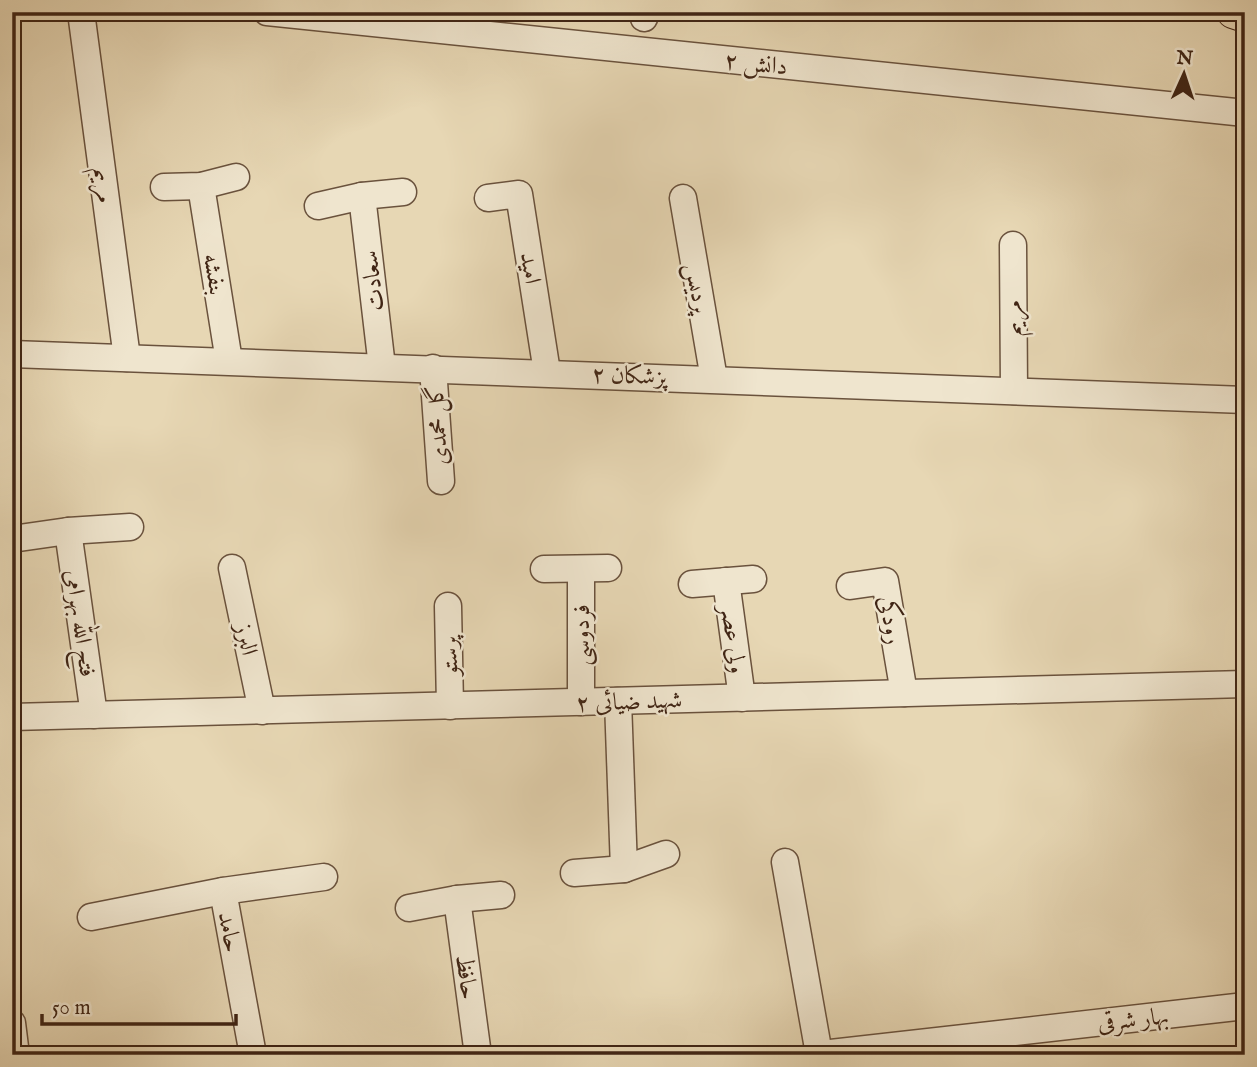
<svg xmlns="http://www.w3.org/2000/svg" width="1257" height="1067" font-family="'IM FELL English',Amiri,serif">
	<style>
		.lines { fill: none; stroke-linecap: round; stroke-linejoin: round }
		.minor-casing { stroke: #6a523d; stroke-width: 29 }
		.major-casing { stroke: #402515; stroke-width: 34 }
		.minor { stroke: #efe5ce; stroke-width: 26 }
		.major { stroke: #e7d7b4; stroke-width: 32 }
		.labels { text-anchor: middle; stroke-width: 5; stroke-linejoin: round; paint-order: stroke }
		.street-label { font-size: 24px; fill: #402515; stroke: #efe5ce }
	</style>
	<rect width="100%" height="100%" fill="#e7d7b4"/>
	<filter id="stains"><feTurbulence type="fractalNoise" baseFrequency=".00286" numOctaves="4"/><feColorMatrix values="0 0 0 0 .2 0 0 0 0 .09 0 0 0 0 .02 0 0 0 .5 -.17"/></filter>
	<radialGradient id="worn" r=".72"><stop offset=".6" stop-color="#630" stop-opacity="0"/><stop offset="1" stop-color="#630" stop-opacity=".3"/></radialGradient>
	<g class="lines">
		<defs>
			<g id="minor">
				<polyline points="81,12 127,358"/>
				<polyline points="267,12 1245,113"/>
				<polyline points="643,12 644,18"/>
				<polyline points="201,186 229,361"/>
				<polyline points="164,187 201,186 236,177"/>
				<polyline points="362,196 382,367"/>
				<polyline points="488,198 519,194 547,372"/>
				<polyline points="683,198 714,379"/>
				<polyline points="318,206 362,196 403,192"/>
				<polyline points="1013,245 1014,391"/>
				<polyline points="12,354 1245,400"/>
				<polyline points="433,368 441,481"/>
				<polyline points="68,531 94,715"/>
				<polyline points="12,539 68,531 130,527"/>
				<polyline points="232,568 262,711"/>
				<polyline points="544,569 608,568"/>
				<polyline points="726,581 742,698"/>
				<polyline points="692,584 753,579"/>
				<polyline points="850,586 885,581 904,693"/>
				<polyline points="448,606 450,706"/>
				<polyline points="618,701 624,869"/>
				<polyline points="581,702 581,569"/>
				<polyline points="12,717 1245,684"/>
				<polyline points="785,862 819,1054"/>
				<polyline points="574,873 624,869 666,854"/>
				<polyline points="223,891 253,1055"/>
				<polyline points="457,899 478,1055"/>
				<polyline points="409,908 457,899 501,895"/>
				<polyline points="91,917 223,891 324,877"/>
				<polyline points="12,1023 16,1055"/>
				<polyline points="813,1055 1245,1006"/>
			</g>
			<polyline id="major" points="1233,12 1245,16"/>
		</defs>
		<use href="#minor" class="minor-casing"/>
		<use href="#major" class="major-casing"/>
		<use href="#minor" class="minor"/>
		<use href="#major" class="major"/>
	</g>
	<g class="labels">
		<g class="street-label">
			<text transform="translate(756 63) rotate(6)" y="8">دانش ۲</text>
			<text transform="translate(104 185) rotate(82)" y="8">مریم</text>
			<text transform="translate(531 268) rotate(81)" y="8">امید</text>
			<text transform="translate(215 274) rotate(81)" y="8">بنفشه</text>
			<text transform="translate(372 281) rotate(-97)" y="8">سعادت</text>
			<text transform="translate(698 288) rotate(80)" y="8">پردیس</text>
			<text transform="translate(1013 318) rotate(-90)" y="8">مریم</text>
			<text transform="translate(629 375) rotate(2)" y="8">پزشکان ۲</text>
			<text transform="translate(437 425) rotate(-94)" y="8">گل محمدی</text>
			<text transform="translate(891 620) rotate(80)" y="8">رودکی</text>
			<text transform="translate(81 623) rotate(82)" y="8">فتح الله بهرامی</text>
			<text transform="translate(581 635) rotate(-90)" y="8">فردوسی</text>
			<text transform="translate(247 639) rotate(78)" y="8">البرز</text>
			<text transform="translate(734 639) rotate(82)" y="8">ولی عصر</text>
			<text transform="translate(449 656) rotate(-91)" y="8">پرستو</text>
			<text transform="translate(629 701) rotate(-2)" y="8">شهید ضیائی ۲</text>
			<text transform="translate(230 932) rotate(79)" y="8">حامد</text>
			<text transform="translate(467 977) rotate(82)" y="8">حافظ</text>
			<text transform="translate(1133 1019) rotate(-6)" y="8">بهار شرقی</text>
		</g>
	</g>
	<rect width="1257" height="1067" fill="none" stroke="#e7d7b4" stroke-width="42"/>
	<rect x="14" y="14" width="1229" height="1039" fill="none" stroke="#402515" stroke-width="3.5"/>
	<rect x="21" y="21" width="1215" height="1025" fill="none" stroke="#402515" stroke-width="2"/>
	<g transform="translate(1184 74) rotate(3)" stroke="#efe5ce" stroke-width="5" paint-order="stroke">
	<path d="M0-5L12 26L0 18L-12 26Z" fill="#402515"/>
	<text y="-10" font-size="19" font-weight="bold" text-anchor="middle" fill="#402515">N</text>
	</g>
	<path d="M42 1014v10h194v-10" fill="none" stroke="#402515" stroke-width="3.5"/>
	<text x="52" y="1014" font-size="21" fill="#402515" stroke="#efe5ce" stroke-width="5" paint-order="stroke">50 m</text>
	<rect width="100%" height="100%" filter="url(#stains)"/>
	<rect width="100%" height="100%" fill="url(#worn)"/>
</svg>
